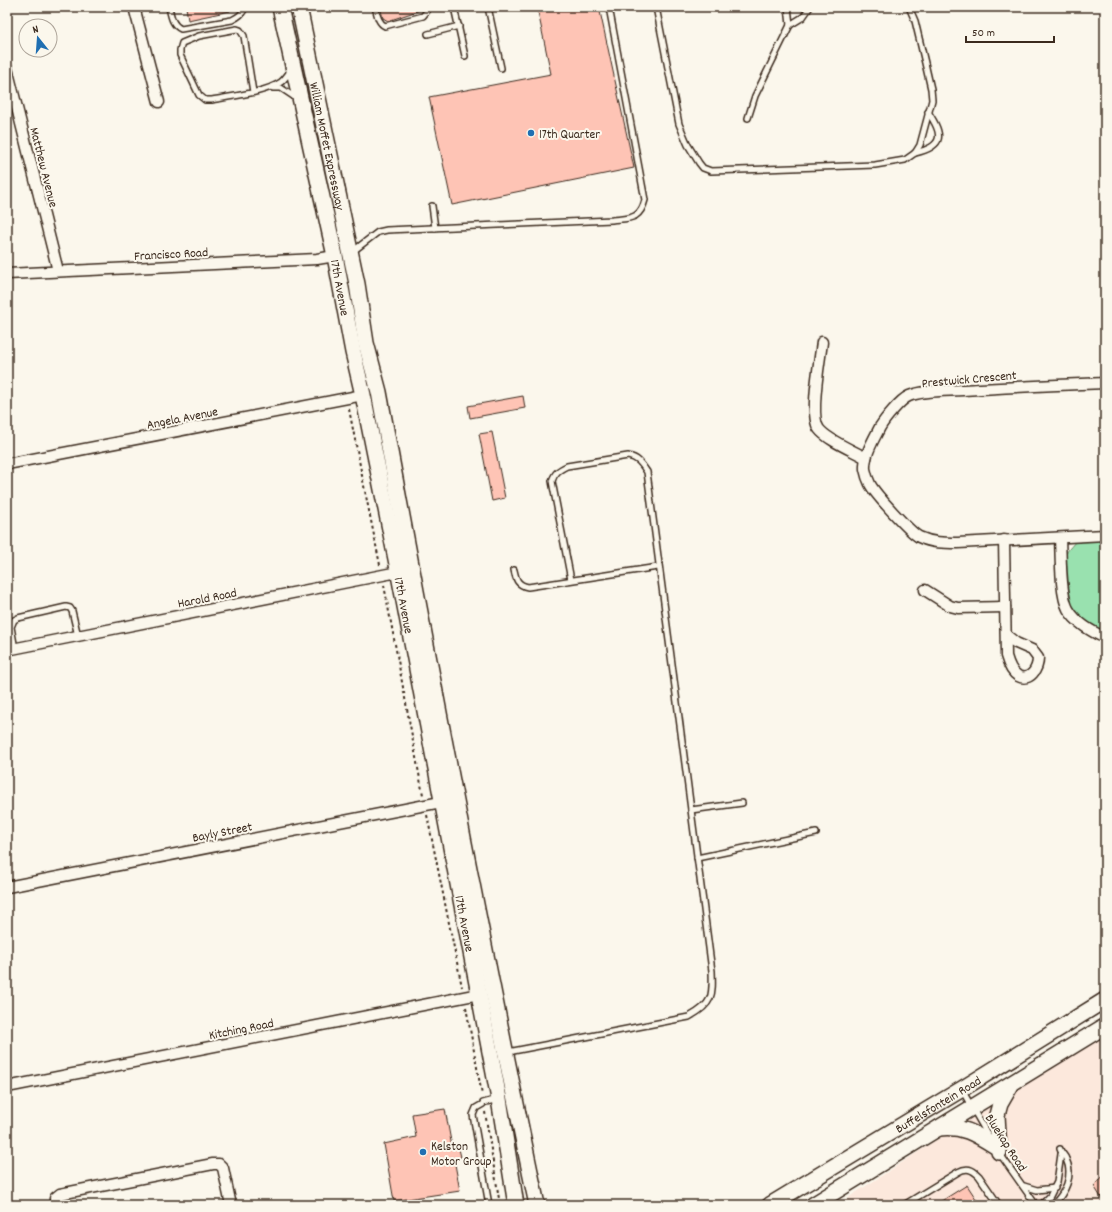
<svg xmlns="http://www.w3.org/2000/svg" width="1112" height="1212" font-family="Dekko,sans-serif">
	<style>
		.built { fill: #fce8dc }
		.green { fill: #99e1af; stroke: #6a8666 }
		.building { fill: #fec4b5; stroke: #3b2a1e }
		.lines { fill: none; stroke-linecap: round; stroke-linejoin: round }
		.service-casing { stroke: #3b2a1e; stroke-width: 8 }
		.minor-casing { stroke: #3b2a1e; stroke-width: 13 }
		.primary-casing { stroke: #3b2a1e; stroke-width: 18 }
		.path { stroke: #3b2a1e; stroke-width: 2; stroke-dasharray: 3 3; stroke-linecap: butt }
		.service { stroke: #fbf7ec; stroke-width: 5 }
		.minor { stroke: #fbf7ec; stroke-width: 10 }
		.primary { stroke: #fbf7ec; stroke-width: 15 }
		.poi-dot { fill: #1f6fb2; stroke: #fbf7ec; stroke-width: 1.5 }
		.labels { text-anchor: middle; stroke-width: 4; stroke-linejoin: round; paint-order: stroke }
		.poi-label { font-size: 13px; fill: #3b2a1e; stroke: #fbf7ec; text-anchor: start }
		.street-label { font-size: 13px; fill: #3b2a1e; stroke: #fbf7ec }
	</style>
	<rect width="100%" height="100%" fill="#fbf7ec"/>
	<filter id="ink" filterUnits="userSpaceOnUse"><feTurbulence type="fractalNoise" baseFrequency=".025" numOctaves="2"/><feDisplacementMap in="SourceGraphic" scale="8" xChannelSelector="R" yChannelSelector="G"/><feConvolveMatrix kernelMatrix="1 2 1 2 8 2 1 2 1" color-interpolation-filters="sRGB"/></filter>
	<g filter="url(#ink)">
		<polygon class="built" points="1105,1036 1105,1205 837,1205 953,1129"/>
		<path class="green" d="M1105,540V633C1094,628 1083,623 1075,612C1068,603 1063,565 1066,555C1067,550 1072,546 1075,542Z"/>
		<g class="building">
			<polygon points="186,7 230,7 230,11 188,20"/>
			<polygon points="380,7 423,7 423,9 388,21 383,18"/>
			<polygon points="537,7 599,7 634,168 452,205 429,97 551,74"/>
			<polygon points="523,396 525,408 470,418 468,406"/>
			<polygon points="492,432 505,498 492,501 479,434"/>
			<polygon points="445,1109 452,1147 458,1145 461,1157 454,1159 460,1191 394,1201 384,1144 416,1137 412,1114"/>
			<polygon points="1105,1174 1105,1204 1094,1186"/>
			<polygon points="967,1185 980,1205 935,1205"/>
		</g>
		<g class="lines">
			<defs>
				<g id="service">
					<path d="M169,7C171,16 172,25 181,29L232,20C238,17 243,14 245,7"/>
					<path d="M375,7C377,14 378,23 385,26L423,16L427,11V7"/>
					<polyline points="454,7 465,56"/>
					<polyline points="488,7 501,68"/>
					<polyline points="656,7 679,124 688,145 699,163 703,168 711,171 875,165 905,160 915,153 920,145 932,100 931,89 925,63 915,21 909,7"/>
					<polyline points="790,25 803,17 810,7"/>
					<polyline points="428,34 459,26"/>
					<polyline points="273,88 281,88 296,98"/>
					<path d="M253,92L244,36L240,30L237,29L199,36L182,43L180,50V55L199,95L205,100H212C231,96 265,93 281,82C285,79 288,74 291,70"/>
					<polyline points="748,118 755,96 790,25 788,7"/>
					<path d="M915,153C945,146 943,134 928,112"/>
					<polyline points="432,206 435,228"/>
					<path d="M352,252L378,232L387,230L612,220C630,218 640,220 645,200L609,7"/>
					<path d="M514,570C516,579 517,585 528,587L658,567"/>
					<polyline points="15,649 11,627 14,620 18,618 66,607 70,608 72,611 78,636"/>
					<polyline points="691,810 742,803"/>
					<polyline points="697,858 816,833"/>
					<path d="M508,1052L689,1017C713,1004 713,996 712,971L647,472C641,463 638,458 628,456L567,466C559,470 555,472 552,481L571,580"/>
					<polyline points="962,1090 989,1137"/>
					<polyline points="1000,1154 1036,1205"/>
					<polyline points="1024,1186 1037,1190 1055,1188"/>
					<polyline points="1042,1204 1050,1196 1057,1182 1061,1154"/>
					<polyline points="489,1205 473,1115 476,1108 483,1104 483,1103 498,1099"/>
					<path d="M904,1205L958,1172C967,1167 972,1169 979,1176L999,1205"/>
					<path d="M1053,1205C1065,1193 1074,1176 1066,1159C1065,1155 1061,1153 1060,1149"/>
				</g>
				<g id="minor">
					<polyline points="134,7 159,102"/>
					<polyline points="7,68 58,271"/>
					<polyline points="7,274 317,259 335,256"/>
					<path d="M822,342C820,360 809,416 819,429C827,440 854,451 866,458"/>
					<path d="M1105,383C1058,385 1010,387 963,390C947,391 923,390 909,396C900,400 885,419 880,427C874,439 864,455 865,469C866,474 868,480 870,484C875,494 910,532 919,537C932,543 944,543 958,543L1105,535"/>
					<polyline points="7,464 363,395"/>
					<path d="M1060,538C1061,556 1060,594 1068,609C1076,623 1091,631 1105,638"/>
					<path d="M1004,540L1006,656C1008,663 1011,672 1018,676C1030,682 1038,669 1038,658L1032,650L1016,643L1006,635"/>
					<polyline points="925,590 950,606 958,608 1005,607"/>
					<polyline points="7,650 403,571"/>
					<polyline points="7,887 441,802"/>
					<polyline points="7,1087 479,994"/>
					<polyline points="55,1205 55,1198 60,1194 213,1164 219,1164 223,1168 231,1205"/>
				</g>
				<g id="primary">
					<path id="s1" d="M280,7L335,256L353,352L363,395L396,559L479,994L499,1099L516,1205"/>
					<path id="s2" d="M299,7L357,284L366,343L379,392C429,664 480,935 537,1205"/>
					<path d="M939,1128C962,1125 976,1134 995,1146"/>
					<polyline points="999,1152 997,1115 1000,1104 1011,1085"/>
					<path id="s3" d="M770,1205L962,1089L1105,1000"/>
					<polyline points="813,1205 1105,1026"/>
				</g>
			</defs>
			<use href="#service" class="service-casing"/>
			<use href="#minor" class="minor-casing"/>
			<use href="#primary" class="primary-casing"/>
			<g class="path">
				<polyline points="349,409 366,496 380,565"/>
				<polyline points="384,585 423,795"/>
				<polyline points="427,815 462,987"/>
				<polyline points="466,1007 482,1095"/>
				<polyline points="485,1112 500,1205"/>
			</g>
			<use href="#service" class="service"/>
			<use href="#minor" class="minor"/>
			<use href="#primary" class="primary"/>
		</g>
	</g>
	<g class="poi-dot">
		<circle cx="531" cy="133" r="4"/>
		<circle cx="423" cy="1152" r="4"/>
	</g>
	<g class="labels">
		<g class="poi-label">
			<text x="539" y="138">17th Quarter</text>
			<text x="431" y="1150">Kelston<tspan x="431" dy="15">Motor Group</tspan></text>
		</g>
		<g class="street-label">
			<text dy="5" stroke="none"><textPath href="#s2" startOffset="142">William Moffet Expressway</textPath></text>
			<text transform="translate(45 167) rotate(76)" y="5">Matthew Avenue</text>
			<text transform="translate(171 253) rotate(-3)" y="5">Francisco Road</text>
			<text dy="5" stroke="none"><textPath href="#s1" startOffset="287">17th Avenue</textPath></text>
			<text transform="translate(969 378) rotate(-5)" y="5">Prestwick Crescent</text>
			<text transform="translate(182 417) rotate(-11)" y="5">Angela Avenue</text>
			<text transform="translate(207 597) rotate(-11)" y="5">Harold Road</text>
			<text dy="5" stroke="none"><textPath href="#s1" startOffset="611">17th Avenue</textPath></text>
			<text transform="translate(222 831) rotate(-11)" y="5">Bayly Street</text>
			<text dy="5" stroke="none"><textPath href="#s1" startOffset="935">17th Avenue</textPath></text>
			<text transform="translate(241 1028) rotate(-11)" y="5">Kitching Road</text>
			<text dy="5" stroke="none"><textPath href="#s3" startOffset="196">Buffelsfontein Road</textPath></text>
			<text transform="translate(1007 1142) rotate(57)" y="5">Bluekap Road</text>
		</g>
	</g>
	<rect width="1112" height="1212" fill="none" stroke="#fbf7ec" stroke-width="24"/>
	<rect x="12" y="12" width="1088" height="1188" fill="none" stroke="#3b2a1e" stroke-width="1.5" filter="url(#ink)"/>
	<g transform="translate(38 38) rotate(343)"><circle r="19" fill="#fbf7ec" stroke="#aea59a"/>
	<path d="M0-3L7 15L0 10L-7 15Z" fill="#1f6fb2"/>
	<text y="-6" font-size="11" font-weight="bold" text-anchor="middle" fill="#3b2a1e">N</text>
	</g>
	<path d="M966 36v6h88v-6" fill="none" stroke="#3b2a1e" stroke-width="2"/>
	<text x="972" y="36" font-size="12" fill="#3b2a1e" stroke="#fbf7ec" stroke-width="3" paint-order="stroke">50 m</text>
</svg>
